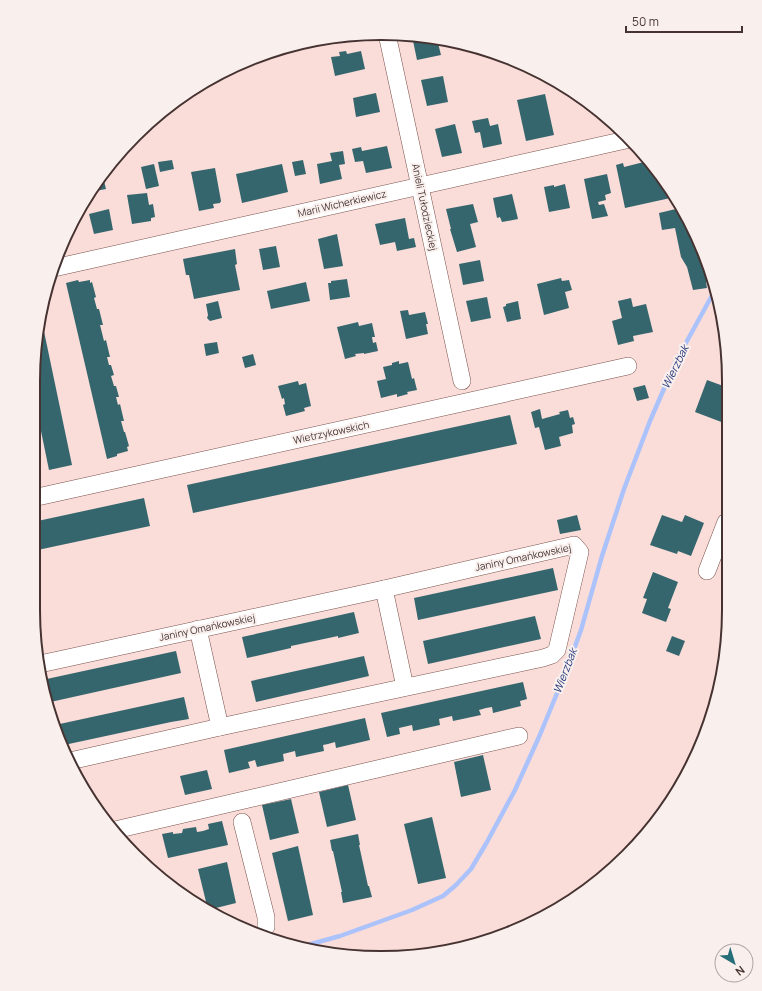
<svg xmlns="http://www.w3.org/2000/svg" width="762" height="991" font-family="Manrope,sans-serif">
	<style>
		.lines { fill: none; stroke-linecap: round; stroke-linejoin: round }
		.stream { stroke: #acc2fb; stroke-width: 4.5 }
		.building { fill: #35666d }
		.minor-casing { stroke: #7b534d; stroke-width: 18 }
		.minor { stroke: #fff; stroke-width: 17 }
		.labels { text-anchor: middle; stroke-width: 4; stroke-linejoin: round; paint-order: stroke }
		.street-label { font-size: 10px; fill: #463331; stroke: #f9f0ee }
		.water-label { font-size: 11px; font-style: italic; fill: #293c7f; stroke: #f9f0ee }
		.rim { fill: none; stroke: #463331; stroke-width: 2 }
	</style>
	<rect width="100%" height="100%" fill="#faddd9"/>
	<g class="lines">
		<polyline class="stream" points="300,947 340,936 412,910 443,896 456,885 471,869 487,842 515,790 539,737 565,674 581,630 602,556 624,489 650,421 676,361 715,290"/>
	</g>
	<g class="building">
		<polygon points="412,36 437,39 441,55 417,60"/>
		<polygon points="346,51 347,54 361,51 365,69 335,76 331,57 340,56 339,52"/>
		<polygon points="443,76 448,102 427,106 421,80"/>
		<polygon points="376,93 380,112 356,117 353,98"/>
		<polygon points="545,94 554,135 526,141 517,100"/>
		<polygon points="488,118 490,126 498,124 502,144 483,148 480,132 475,133 472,121"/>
		<polygon points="455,124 462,153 442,157 435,129"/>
		<polygon points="387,146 392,168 366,173 363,161 355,162 352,149 361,147 362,151"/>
		<polygon points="343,151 345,164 339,165 342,179 320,184 317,164 332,161 330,153"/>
		<polygon points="172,160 174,169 160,172 158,162"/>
		<polygon points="303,160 306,174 295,176 292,162"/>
		<polygon points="644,162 644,165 651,164 670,188 675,197 625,208 616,165 623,163 624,167"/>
		<polygon points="154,164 159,186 146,189 141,167"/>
		<polygon points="282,164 288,192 242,203 236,174"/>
		<polygon points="215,168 221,201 220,203 213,204 214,208 199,211 191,172"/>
		<polygon points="102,173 106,189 90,192"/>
		<polygon points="607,174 611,193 605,195 606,200 598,202 599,205 604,204 608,216 592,219 584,179"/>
		<polygon points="565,184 570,208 549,212 544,187 554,185 554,187"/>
		<polygon points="147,193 149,205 153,204 155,217 151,218 151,221 132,224 127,195"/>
		<polygon points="512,194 518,219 502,222 500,217 497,218 493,198"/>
		<polygon points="473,204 478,222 470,224 476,247 457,252 450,229 451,229 446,209"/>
		<polygon points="680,208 709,267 708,267 709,272 708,273 709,281 706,282 707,288 693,290 687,267 681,257 675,228 662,230 659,213"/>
		<polygon points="109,209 113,230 94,234 89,214"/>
		<polygon points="405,218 409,239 414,238 416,247 397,251 395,242 380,245 375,224"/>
		<polygon points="68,230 70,239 64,240 66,234"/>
		<polygon points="337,234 343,266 324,269 318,239"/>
		<polygon points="276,246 280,267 263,270 259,249"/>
		<polygon points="235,249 237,264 235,265 240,290 194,299 189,275 186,275 183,259"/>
		<polygon points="480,260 484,281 463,285 459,264"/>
		<polygon points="561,278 562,281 569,280 572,290 565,292 569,308 544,315 537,284"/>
		<polygon points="347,279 350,297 330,300 328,283 331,283 331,281"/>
		<polygon points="78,280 79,282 90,280 90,283 92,282 96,297 94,298 97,309 99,309 103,325 100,325 104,341 106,340 110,357 107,357 109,365 111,365 114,375 111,376 114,386 116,386 119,397 116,397 118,405 120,404 124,421 121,421 124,432 125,432 129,446 127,447 128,451 117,454 117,456 107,459 66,283"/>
		<polygon points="306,282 310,301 271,309 267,291"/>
		<polygon points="487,297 491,318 471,322 466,301"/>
		<polygon points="631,298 633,307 646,304 653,332 633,336 634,341 618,345 612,321 622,318 618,301"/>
		<polygon points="218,301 222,318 210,321 207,318 208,315 206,304"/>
		<polygon points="518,301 521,319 507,322 503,307 506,306 506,304"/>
		<polygon points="408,310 409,315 425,312 428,324 426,324 428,334 406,339 400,311"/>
		<polygon points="41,317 72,465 49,470 34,397 34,358"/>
		<polygon points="358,322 359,326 372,323 375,337 372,337 373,343 376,342 378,351 364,354 364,353 355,354 356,356 345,359 337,327"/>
		<polygon points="217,342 219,353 206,356 204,344"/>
		<polygon points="253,354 256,365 245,368 242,357"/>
		<polygon points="399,361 399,364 408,362 412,379 414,378 417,390 407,392 408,394 397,397 397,394 381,398 377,381 386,379 383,367 392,365 392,363"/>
		<polygon points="707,380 726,387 726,418 724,423 695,412"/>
		<polygon points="298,381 299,385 306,383 311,406 304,408 305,411 286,416 283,405 285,404 284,398 282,399 278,386"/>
		<polygon points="645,385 649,398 637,401 633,388"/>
		<polygon points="540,409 542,419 560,414 559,412 568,410 570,418 573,417 575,424 572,425 573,433 559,437 561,446 545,450 539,427 535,428 531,412"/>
		<polygon points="510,415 517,444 193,513 187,485"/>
		<polygon points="144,498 150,526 33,551 33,522"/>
		<polygon points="577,515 581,530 560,534 557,520"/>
		<polygon points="662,515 682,522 685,515 704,523 691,556 678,551 677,554 650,545"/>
		<polygon points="553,568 558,590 418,620 414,598"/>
		<polygon points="653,572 678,582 668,608 671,609 666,622 642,613 647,599 643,598"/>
		<polygon points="354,612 359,633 338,638 338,636 291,646 291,648 247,658 242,637"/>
		<polygon points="535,616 541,639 428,664 423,641"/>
		<polygon points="672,636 685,641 679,656 666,651"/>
		<polygon points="176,651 181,673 46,703 45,700 42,680"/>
		<polygon points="364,656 369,676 256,702 251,681"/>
		<polygon points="523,682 527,699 520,701 521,706 493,713 492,707 486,708 479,710 481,715 453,721 452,716 439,719 440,725 413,731 412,725 399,728 400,734 387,737 381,713"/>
		<polygon points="184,697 189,719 171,722 64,745 55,725"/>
		<polygon points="365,718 370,740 336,748 335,742 328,744 323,745 324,751 296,757 295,751 283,754 284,761 257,767 255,760 248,762 250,768 229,773 224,750"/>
		<polygon points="483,755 491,790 461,797 454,762"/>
		<polygon points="207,770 212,789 185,795 180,776"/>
		<polygon points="348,785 356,820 327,827 319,792"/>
		<polygon points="291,799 299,833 270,840 262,805"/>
		<polygon points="432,817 446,878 418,884 404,824"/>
		<polygon points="222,821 228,845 168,858 162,834 173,832 173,834 182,833 183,829 196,827 197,832 203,831 209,829 208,824"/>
		<polygon points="358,834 360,845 359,845 368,886 369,886 372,897 343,903 341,892 342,892 333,851 332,851 330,840"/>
		<polygon points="298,846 313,915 288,921 272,853"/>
		<polygon points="227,862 236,903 208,910 198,869"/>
		<polygon points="176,881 178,889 169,883"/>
	</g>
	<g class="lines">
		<defs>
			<g id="minor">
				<polyline points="387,34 462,381"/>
				<polyline points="54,268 630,139"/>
				<polyline points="33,498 628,366"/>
				<polyline points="707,571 726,522"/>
				<polyline points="384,589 405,687"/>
				<polyline points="198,629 220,727"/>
				<polyline points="40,664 384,589 574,545 580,552 557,650 552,655 543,658 220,727 70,761"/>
				<polyline points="242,822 266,917 266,927"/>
				<polyline points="115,830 519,736"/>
			</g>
		</defs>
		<use href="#minor" class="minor-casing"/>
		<use href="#minor" class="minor"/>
	</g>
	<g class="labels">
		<g class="street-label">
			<text transform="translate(342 203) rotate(-13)" y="4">Marii Wicherkiewicz</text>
			<text transform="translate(425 207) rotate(78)" y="4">Anieli Tułodzieckiej</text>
			<text transform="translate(331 432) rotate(-12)" y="4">Wietrzykowskich</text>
			<text transform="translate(523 557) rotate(-12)" y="4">Janiny Omańkowskiej</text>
			<text transform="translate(207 627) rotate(-12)" y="4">Janiny Omańkowskiej</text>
		</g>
		<g class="water-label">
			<text transform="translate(675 367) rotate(-64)" y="4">Wierzbak</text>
			<text transform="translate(565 671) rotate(-69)" y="4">Wierzbak</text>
		</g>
	</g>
	<path d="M0 0H762V991H0ZM381 40H381A341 341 0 0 1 722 381V610A341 341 0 0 1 381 951H381A341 341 0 0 1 40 610V381A341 341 0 0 1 381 40Z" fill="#f9f0ee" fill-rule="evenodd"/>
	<path class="rim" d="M381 40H381A341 341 0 0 1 722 381V610A341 341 0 0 1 381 951H381A341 341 0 0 1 40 610V381A341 341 0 0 1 381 40Z"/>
	<g transform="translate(734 963) rotate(142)"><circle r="19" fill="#f9f0ee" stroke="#b1a4a2"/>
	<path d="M0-3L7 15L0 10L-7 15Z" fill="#266f79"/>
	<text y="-6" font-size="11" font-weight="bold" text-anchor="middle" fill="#463331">N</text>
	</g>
	<path d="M626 26v6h116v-6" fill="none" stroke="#463331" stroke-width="2"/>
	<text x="632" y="26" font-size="12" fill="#463331" stroke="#f9f0ee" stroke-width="3" paint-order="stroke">50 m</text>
</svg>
